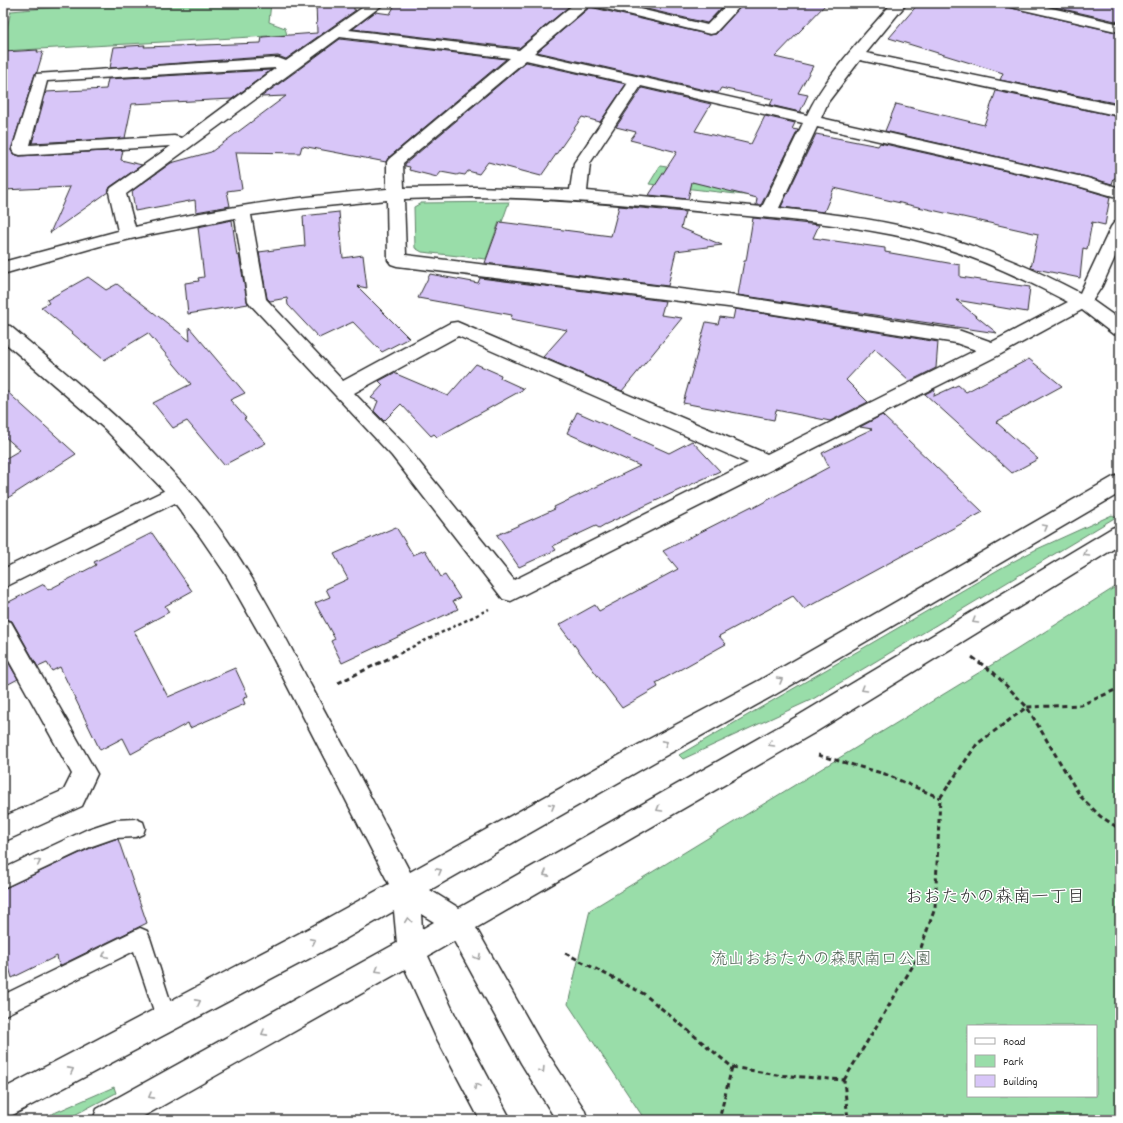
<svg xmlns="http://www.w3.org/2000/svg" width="1123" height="1123" font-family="Dekko,'Klee One',sans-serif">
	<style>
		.green { fill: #99dda9; stroke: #62846a; fill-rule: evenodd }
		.building { fill: #d8c6f8; stroke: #2b2b2b }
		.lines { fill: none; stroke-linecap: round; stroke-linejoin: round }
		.service-casing { stroke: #2b2b2b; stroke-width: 3 }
		.minor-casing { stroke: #2b2b2b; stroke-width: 3 }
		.tertiary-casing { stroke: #2b2b2b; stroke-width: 3 }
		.path-far1 { stroke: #2b2b2b; stroke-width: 2.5; stroke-dasharray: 3.5 3; stroke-linecap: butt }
		.path { stroke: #2b2b2b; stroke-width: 3; stroke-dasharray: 5 3.5; stroke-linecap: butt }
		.service { fill: #fff; fill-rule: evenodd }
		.minor { fill: #fff; fill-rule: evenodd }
		.tertiary { fill: #fff; fill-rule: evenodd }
		.oneway { stroke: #a0a0a0 }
		.labels { text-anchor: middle; stroke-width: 3; stroke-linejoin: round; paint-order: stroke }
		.near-park-label { font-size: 17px; fill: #4c6051; stroke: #fff }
		.near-neighbourhood-label { font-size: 18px; fill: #2b2b2b; stroke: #fff }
	</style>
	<rect width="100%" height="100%" fill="#fff"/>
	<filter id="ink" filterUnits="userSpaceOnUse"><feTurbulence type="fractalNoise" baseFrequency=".025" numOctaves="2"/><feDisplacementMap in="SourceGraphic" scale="8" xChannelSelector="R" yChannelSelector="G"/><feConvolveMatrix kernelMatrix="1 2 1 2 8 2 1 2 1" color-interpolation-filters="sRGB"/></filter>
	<g filter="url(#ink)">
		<g class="green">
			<polygon points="102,3 271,3 269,22 285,28 287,35 3,51 3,44 11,11"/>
			<polygon points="660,166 667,167 663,174 753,196 649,184"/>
			<polygon points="509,202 502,222 499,222 486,259 422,252 415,248 414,207 421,203"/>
			<polygon points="1112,515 1116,517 813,699 683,759 679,755 1003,567 1035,550"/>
			<path d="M1120,584V1120H645L568,1004L590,910L1016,650ZM968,1026H1096V1096H968Z"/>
			<polygon points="114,1087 116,1093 65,1120 38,1120"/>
		</g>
		<g class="building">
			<polygon points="316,3 354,3 354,10 356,10 286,59 278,56 110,68 114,47 145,45 144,47 261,43 262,37 317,33"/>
			<polygon points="396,3 427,3 457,6 459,3 573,3 519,48 353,29 375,12 390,14"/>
			<polygon points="621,3 726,3 707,23"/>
			<polygon points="744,3 827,3 775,57 813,66 798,93 808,95 800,112 770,105 773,99 721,88 718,93 537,52 590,7 710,35 716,34"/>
			<polygon points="919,3 1004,3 1007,7 1120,33 1120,104 1000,80 1003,73 889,38"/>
			<polygon points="1037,3 1120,3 1120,22"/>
			<polygon points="340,39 506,59 388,158 386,162 302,146 300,153 236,152 242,189 227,191 230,206 196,212 195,200 135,211 132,191 171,163 211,152 286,96 261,97"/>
			<polygon points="38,50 37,52 43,52 37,72 35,74 11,150 13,154 20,156 123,150 121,160 142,165 110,187 108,192 50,233 70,187 3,190 3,52"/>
			<polygon points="526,62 626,84 600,122 582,117 541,176 488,162 479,174 468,171 465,175 459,174 457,175 441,172 437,177 409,170 410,167 405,166 405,164"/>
			<polygon points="271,70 232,99 132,104 125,138 32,143 46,92 106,89 108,79"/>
			<polygon points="642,88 711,104 695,131 751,144 765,116 795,123 792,129 798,130 761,205 756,205 757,198 692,182 688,199 649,195 677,152 630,140 636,132 616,127"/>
			<polygon points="996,91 1120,117 1120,179 1114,178 1112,184 1087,177 885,131 896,104 984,125"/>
			<polygon points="816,134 878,146 880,143 1078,187 1110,197 1105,225 1092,222 1087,249 1083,248 1080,278 1031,268 1038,234 834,188 824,212 781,207"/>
			<polygon points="619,206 685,212 681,228 722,245 676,251 668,286 485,263 500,222 611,236"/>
			<polygon points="339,212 343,258 363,255 367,288 357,286 409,338 382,352 353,322 319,338 288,305 287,298 270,301 267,298 259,252 305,246 303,216"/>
			<polygon points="753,218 819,225 813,238 885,248 885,252 960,265 960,277 1030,287 1027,312 956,300 997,333 738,295 744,261 746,261"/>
			<polygon points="232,220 237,256 239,255 247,301 248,304 188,314 185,283 199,281 198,278 204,277 198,227"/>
			<polygon points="430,274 478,283 480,278 665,301 661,315 682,318 622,391 543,357 567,330 511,319 512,315 418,298"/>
			<polygon points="88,277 106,290 117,284 190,341 189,327 245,393 230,400 246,418 244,419 266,443 224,465 187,421 173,428 153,403 191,384 148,333 104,360 41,307 49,303 47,300"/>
			<polygon points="735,309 938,342 936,368 910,381 875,349 846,380 868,402 830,421 776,410 774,420 683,403 706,322 718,324 720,317 733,319"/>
			<polygon points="1029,359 1062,386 996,422 1038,459 1012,473 925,394 935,389 934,396 958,385 966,392"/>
			<polygon points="476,364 501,375 500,378 524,389 437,437 434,434 431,436 401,404 384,421 374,411 378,401 371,398 383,385 379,381 394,373 448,396"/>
			<polygon points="3,388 76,454 3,501 3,460 20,450 3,435"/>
			<polygon points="577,412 669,453 692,441 720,471 604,525 599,528 596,526 553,546 556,550 519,567 497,535 555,509 554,507 640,466 567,433"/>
			<polygon points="882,415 983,512 804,609 793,596 719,636 726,644 656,683 658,687 622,708 559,625 595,605 599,611 678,569 663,551 752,506 753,508 829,467 822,453 872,429 860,427"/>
			<polygon points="396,527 413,555 425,550 441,577 445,575 460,598 453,601 458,609 342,663 331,641 335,639 315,603 330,597 326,589 348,579 334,554"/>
			<polygon points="152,533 192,591 165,606 169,612 134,631 168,697 235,668 248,696 243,699 245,704 190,728 188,723 131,754 123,738 100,750 60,667 52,671 47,663 38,667 12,621 3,618 3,605 44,584 48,590 96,565 94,562"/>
			<polygon points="3,653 18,679 3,687"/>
			<polygon points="115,839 118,839 147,923 59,966 57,956 12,978 3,945 3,889 93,847"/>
		</g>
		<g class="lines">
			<defs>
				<g id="service">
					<polygon points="136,819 143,822 145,828 143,834 136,837 115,838 92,846 3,888 3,869 88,829 115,820"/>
					<polygon points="140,928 147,931 150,938 176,1019 173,1026 166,1029 159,1026 134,951 3,1016 3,995"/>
				</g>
				<g id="minor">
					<path d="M369,3H385L349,30L519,50L575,3H614L707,25L728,3H743L715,33L710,34L590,5L534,53L807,115C825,76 864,36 892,3H907L866,53L1120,106V116L860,60L828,102L821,118L1087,178L1120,188V198L1078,186L817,127L779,208C824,213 870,218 915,229C972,243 1027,265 1080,293L1111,227L1114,223L1120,221V246L1102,286L1089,306L1001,354L511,601L503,599L392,456L251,305L248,301L235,218L148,235L100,246L3,274V262L118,231L109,192L111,188L171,146L20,155L14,153L12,150L36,74L278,58L286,61ZM340,37L510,58L389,159L387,162V189C302,196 218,207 135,227L126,194ZM526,60L628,83L574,163L570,190L474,187L404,188L403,163ZM276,68L182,138L174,136L30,145L47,81ZM641,86L803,123L762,207L587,191L590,163ZM474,197C555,198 635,205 715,213C781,219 848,224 912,239C967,252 1019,276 1068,302L992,342L958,330L736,296L406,255L404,199ZM387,200L388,260L391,264L397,266L736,308L956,343L976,350L767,454L457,322L450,323L343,381L266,299L251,215L296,209ZM458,336L748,463L514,580L406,446L354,393Z"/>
					<polygon points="1005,3 1030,3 1120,24 1120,32 1007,6"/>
					<polygon points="178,484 185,486 189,492 185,498 3,588 3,569"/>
					<polygon points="3,619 11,622 97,774 82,806 3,842 3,817 64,790 72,774 3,650"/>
				</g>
				<g id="tertiary">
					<polygon points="1083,296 1089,298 1120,320 1120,335 1113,334 1077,306 1074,302 1077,298"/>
					<path d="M3,325L10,326C70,377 133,427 185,486C237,544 274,615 310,684C344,746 377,809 410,872L638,745L760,680L1113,477L1120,475V493L776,694L656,761L430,890L459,908L796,717L1112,528L1120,525V545L814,733L476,928L541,1043L584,1109L588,1120H556L521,1063L454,941L428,956L455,1015L511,1120H480L435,1035L405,969L137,1120H93L97,1109L397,943L394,911L333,946L3,1120V1089L313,926L389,884L271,654L225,573L199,535L171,498L105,429L3,341ZM421,914L434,922L422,929Z"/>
				</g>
			</defs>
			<use href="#service" class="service-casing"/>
			<use href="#minor" class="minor-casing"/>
			<use href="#tertiary" class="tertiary-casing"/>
			<polyline class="path-far1" points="400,653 489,609"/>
			<g class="path">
				<polyline points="972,657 994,673 1027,707 1080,796 1100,816 1120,829"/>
				<polyline points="338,683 402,652"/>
				<polyline points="818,755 885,774 940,798"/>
				<polyline points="565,953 644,994 732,1067 719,1120"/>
				<polyline points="732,1067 777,1075 844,1080 848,1120"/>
				<polyline points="844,1080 917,959 935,908 940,798 977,744 1027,707 1081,705 1120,688"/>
			</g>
			<use href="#service" class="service"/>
			<use href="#minor" class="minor"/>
			<use href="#tertiary" class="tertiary"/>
		</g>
		<defs><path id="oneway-chevron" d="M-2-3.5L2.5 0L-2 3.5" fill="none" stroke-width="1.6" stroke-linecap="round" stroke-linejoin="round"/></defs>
		<g class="oneway">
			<use href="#oneway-chevron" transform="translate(1045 527) rotate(-30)"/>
			<use href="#oneway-chevron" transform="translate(1086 554) rotate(149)"/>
			<use href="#oneway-chevron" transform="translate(975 621) rotate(149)"/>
			<use href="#oneway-chevron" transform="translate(780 680) rotate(-30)"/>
			<use href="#oneway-chevron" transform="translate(864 689) rotate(149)"/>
			<use href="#oneway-chevron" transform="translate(665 743) rotate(-29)"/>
			<use href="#oneway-chevron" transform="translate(771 744) rotate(150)"/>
			<use href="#oneway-chevron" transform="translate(552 806) rotate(-30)"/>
			<use href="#oneway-chevron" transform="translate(659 809) rotate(150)"/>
			<use href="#oneway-chevron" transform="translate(38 862) rotate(-26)"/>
			<use href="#oneway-chevron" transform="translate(439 871) rotate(-29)"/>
			<use href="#oneway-chevron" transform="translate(546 874) rotate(151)"/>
			<use href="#oneway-chevron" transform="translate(408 920) rotate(-96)"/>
			<use href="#oneway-chevron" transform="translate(313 941) rotate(-27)"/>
			<use href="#oneway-chevron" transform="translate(105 955) rotate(154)"/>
			<use href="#oneway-chevron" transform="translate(478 957) rotate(61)"/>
			<use href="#oneway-chevron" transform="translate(378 970) rotate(150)"/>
			<use href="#oneway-chevron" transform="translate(198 1002) rotate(-28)"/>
			<use href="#oneway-chevron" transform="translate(264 1033) rotate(151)"/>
			<use href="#oneway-chevron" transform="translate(71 1070) rotate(-28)"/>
			<use href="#oneway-chevron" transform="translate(542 1070) rotate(58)"/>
			<use href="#oneway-chevron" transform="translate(477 1086) rotate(-118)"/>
			<use href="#oneway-chevron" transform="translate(151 1096) rotate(151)"/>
		</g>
	</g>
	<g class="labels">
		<g class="near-park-label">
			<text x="821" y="964">流山おおたかの森駅南口公園</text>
		</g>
		<g class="near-neighbourhood-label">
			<text x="995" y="902">おおたかの森南一丁目</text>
		</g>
	</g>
	<rect width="1123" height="1123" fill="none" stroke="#fff" stroke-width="16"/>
	<rect x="8" y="8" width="1107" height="1107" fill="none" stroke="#2b2b2b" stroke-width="1.5" filter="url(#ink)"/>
	<rect x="967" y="1025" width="130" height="72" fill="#ffffff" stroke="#aaaaaa"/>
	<rect x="975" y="1038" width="20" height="6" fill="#ffffff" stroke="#aaaaaa"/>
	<text x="1003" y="1045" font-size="12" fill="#2b2b2b">Road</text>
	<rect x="975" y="1055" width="20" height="12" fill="#99dda9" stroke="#aaaaaa"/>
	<text x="1003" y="1065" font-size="12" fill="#2b2b2b">Park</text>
	<rect x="975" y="1075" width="20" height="12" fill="#d8c6f8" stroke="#aaaaaa"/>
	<text x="1003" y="1085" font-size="12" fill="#2b2b2b">Building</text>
</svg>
